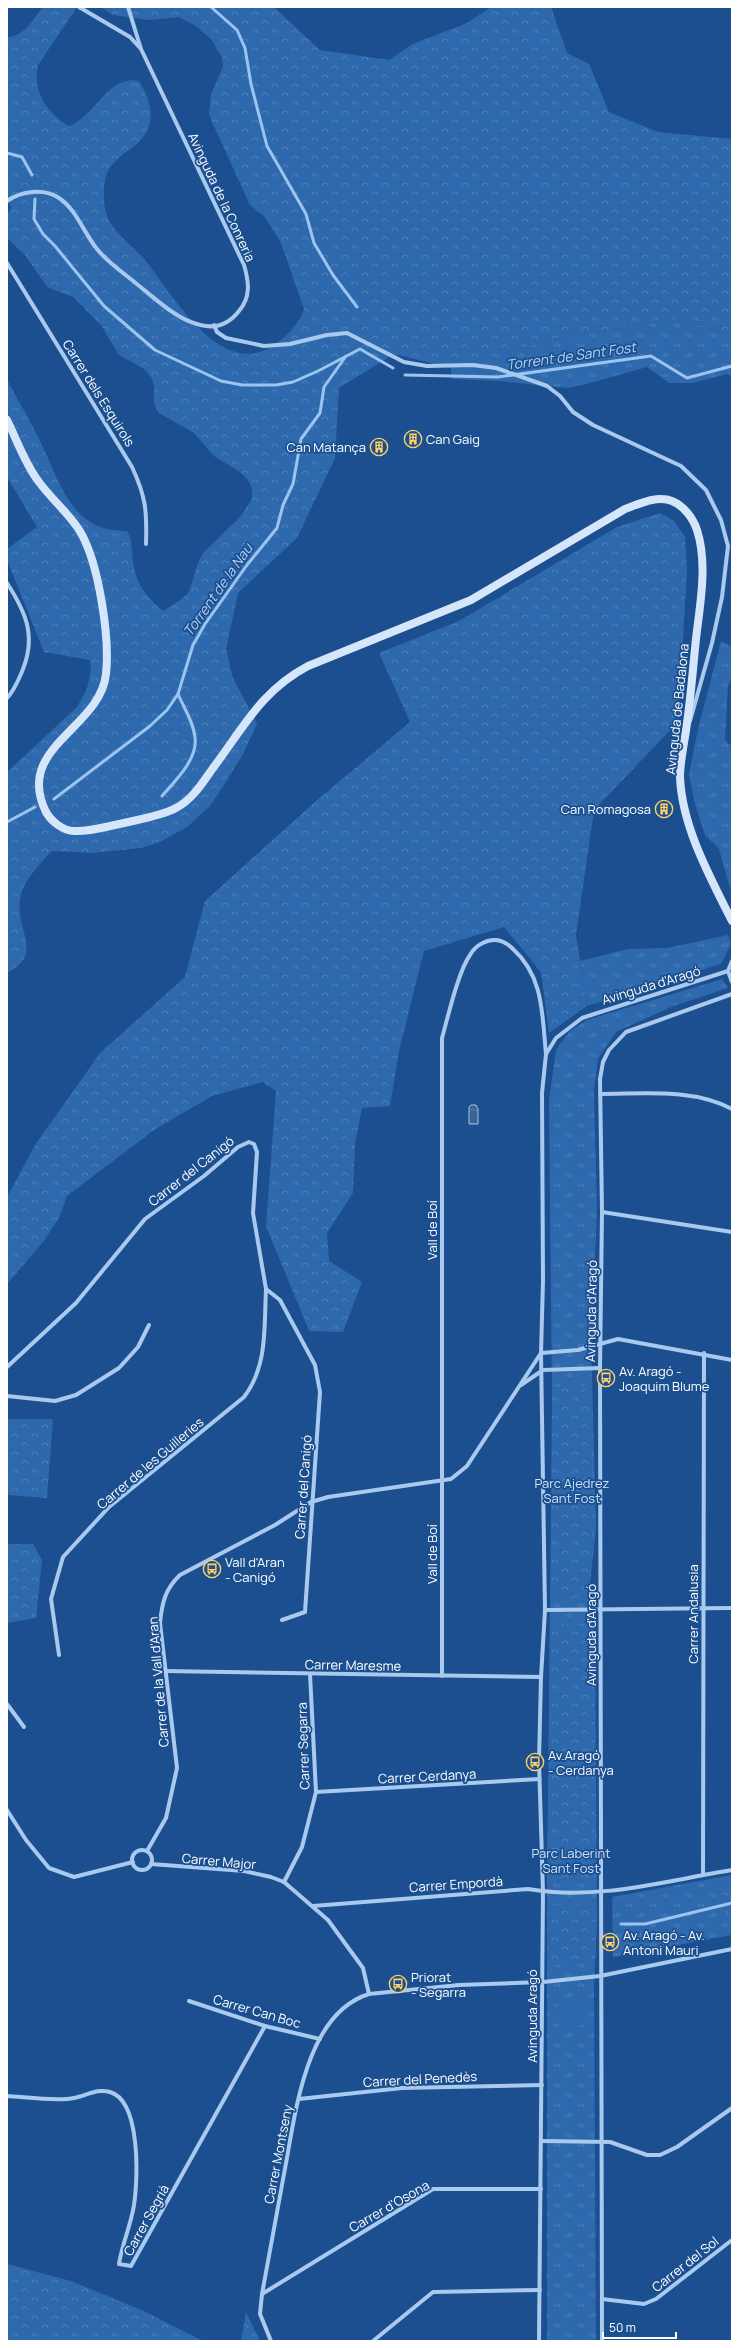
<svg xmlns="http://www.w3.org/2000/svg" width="739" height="2348" font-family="Manrope,sans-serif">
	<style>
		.grass { fill: url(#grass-tufts) }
		.forest { fill: url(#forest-crowns) }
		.pitch { fill: #2e69ad }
		.water { fill: url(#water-ripples); stroke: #9cc4f0 }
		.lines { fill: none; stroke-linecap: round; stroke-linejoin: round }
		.stream { stroke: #9cc4f0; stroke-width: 3 }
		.street { stroke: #a9c9ee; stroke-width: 4 }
		.secondary { stroke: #d6e6fa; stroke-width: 8 }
		.labels { text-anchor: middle; stroke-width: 3.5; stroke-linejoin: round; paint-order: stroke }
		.street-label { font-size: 13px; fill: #fff; stroke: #1b4f8f }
		.poi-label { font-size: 13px; fill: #fff; stroke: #1b4f8f; text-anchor: start }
		.park-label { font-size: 13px; fill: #cfe3fa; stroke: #1b4f8f }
		.water-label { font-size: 14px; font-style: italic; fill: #b5d3f5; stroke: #1b4f8f }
	</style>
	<defs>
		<pattern id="grass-tufts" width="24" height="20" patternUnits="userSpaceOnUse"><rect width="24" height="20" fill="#2e69ad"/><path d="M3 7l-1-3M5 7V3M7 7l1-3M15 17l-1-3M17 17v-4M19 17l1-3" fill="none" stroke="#4d80b9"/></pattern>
		<pattern id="forest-crowns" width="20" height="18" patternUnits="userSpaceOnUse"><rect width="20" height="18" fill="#2e69ad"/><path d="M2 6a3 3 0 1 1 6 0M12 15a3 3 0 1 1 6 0" fill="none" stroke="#4d80b9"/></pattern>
		<pattern id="water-ripples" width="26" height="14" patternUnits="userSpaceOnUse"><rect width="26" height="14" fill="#3c6290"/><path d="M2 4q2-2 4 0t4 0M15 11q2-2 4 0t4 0" fill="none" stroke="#597aa1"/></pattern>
	</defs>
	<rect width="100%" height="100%" fill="#1b4f8f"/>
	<g class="grass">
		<polygon points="679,318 732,336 732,376 727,374 693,383 669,383 647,367 594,382 568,388 499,381 452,379 451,368 554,339"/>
		<polygon points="721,641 732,647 732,678 728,685 725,740 732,746 732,895 719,849 705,835 694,801 689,774 698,729"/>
		<polygon points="728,935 731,944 721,964 587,1006 580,961 628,949 667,948"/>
		<polygon points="722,979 728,988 671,1007 616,1032 598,1059 594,1090 597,1212 591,1340 596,1528 590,1585 595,1617 597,1925 594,1984 596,2341 547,2341 547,1921 552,1395 549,1100 556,1050 570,1031 587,1020"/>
		<polygon points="732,1875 732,1935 613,1957 612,1897"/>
	</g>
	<g class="forest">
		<path d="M43,7H77L38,65C32,91 47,113 69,126C95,117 108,74 139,81C153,105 158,128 133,147C122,155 110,163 106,176C104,182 104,191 104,197C103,230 132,242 149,265C172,295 214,366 260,352C278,346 299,326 304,309L281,243L265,217L250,205L212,122L209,113L211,94L223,67L222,57L211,39L196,26L179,17L149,20L113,15L101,7H274L320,50L389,60L413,44L467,23L491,7H551L567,53L589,64L609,112L658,132L732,139V336L679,318L554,339L451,368L394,354L339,388L335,458L297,538L238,593L226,649L233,678L257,724L243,754L222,788L210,806L187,827L160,842L141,848L91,853L52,851C40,864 22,882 20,900C15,931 45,953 7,973V772L77,707L87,689L91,669L90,660L44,652L7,560V549L37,527L7,477V380C18,400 30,420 40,441C54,468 63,504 89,521C101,530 113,530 127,531C133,541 131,550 133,561C135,583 147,597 163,611L182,599L189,592L198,563L203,553L240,517L252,499V488L248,480L240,472L214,456L194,433L159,413L154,404V385L151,377L144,369L119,355L101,325L73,297L47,287L25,255L7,238V215L11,208L7,197V37C24,37 33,19 43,7Z"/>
		<polygon points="660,513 674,521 685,537 687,571 678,722 594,810 576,935 587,1006 549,1033 541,972 504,927 424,951 399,1051 390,1106 362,1108 355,1144 353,1193 327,1233 329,1261 362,1282 343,1332 309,1331 266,1226 276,1091 263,1082 212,1096 154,1130 67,1196 59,1218 43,1242 7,1284 7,1197 35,1145 100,1053 185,977 205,901 316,801 410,722 379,653 459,621 617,527"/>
		<path d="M564,1382C578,1382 583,1384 591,1396L593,1491L590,1585C578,1603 564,1604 552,1585V1395Z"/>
		<polygon points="7,1419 53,1419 47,1498 7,1495"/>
		<polygon points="7,1544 33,1544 42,1560 36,1618 7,1623"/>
		<polygon points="550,1623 595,1627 594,1883 547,1885"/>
		<polygon points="732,1877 732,1933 729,1933 720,1879"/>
		<polygon points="597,1904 595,1963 547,1965 547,1905"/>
		<polygon points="7,2264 71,2281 144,2311 203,2341 7,2341"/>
		<polygon points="246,2312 260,2341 241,2341"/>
	</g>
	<polygon class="pitch" points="585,2000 587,2025 559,2027 557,2001"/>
	<polygon class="water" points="471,1105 476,1105 478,1109 478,1124 469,1124 469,1107"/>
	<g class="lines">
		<g class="stream">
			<polyline points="211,7 237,30 245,48 251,84 267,146 306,214 314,243 333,275 357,307"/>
			<polyline points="7,153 22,157 32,175"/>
			<polyline points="35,199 34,219 43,234 55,246 104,306 155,350 221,381 242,385 276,385 293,382 318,371 360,349 393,368"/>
			<polyline points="405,375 498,377 651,356 687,378 732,366"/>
			<path d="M162,796C175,781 198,759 195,738C194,723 184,708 178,694"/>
			<polyline points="54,799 150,726 167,710 178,694 193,645 205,624 247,565 277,528 283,505 293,484 301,439 320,413 324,387 346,356"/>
			<polyline points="7,822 35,807"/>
			<polyline points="621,1924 645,1924 732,1903"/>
		</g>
		<g class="street">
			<polyline points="128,7 141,49"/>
			<path d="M7,201C21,191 44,188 59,198C76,209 84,233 97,249C108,263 124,273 138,285C163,305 209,350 239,311C251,297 249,282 244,265L141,49L130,37L79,7"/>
			<path d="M7,263L132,467C146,497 147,511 146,544"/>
			<polyline points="214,325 217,332 226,338 264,346 290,344 327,335 347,333 404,362 427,366 473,365 496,368 547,386 560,396 573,412 593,425 681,466 706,490 721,520 728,546 722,597 712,643 690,721"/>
			<path d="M7,583C27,614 37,638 21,674C18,681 13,692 7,698"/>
			<polyline points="728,971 732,982"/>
			<path d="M600,1094C644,1094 692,1088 732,1109"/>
			<polyline points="602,1212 732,1232"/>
			<polyline points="541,1353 578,1350 618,1339 732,1360"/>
			<polyline points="7,1367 76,1303 145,1219 204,1176 238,1147 249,1142 254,1144 257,1152 253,1213 266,1289 280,1300 315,1365 320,1392 305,1612 282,1620"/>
			<polyline points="543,1370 600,1368"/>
			<polyline points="521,1385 543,1370"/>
			<polyline points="7,1396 55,1401 76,1395 119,1368 138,1347 149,1325"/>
			<polyline points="545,1610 732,1608"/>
			<path d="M59,1655L51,1599L63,1557L109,1507L244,1397C268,1366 264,1326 266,1289"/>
			<polyline points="165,1671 541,1677"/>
			<path d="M442,1676V1038C448,1017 458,972 470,955C475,946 485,940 495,940C503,940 508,944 513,949C544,977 542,1015 546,1054"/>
			<polyline points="7,1704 24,1727"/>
			<polyline points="316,1792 539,1779"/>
			<polyline points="7,1810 26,1840 49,1868 74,1877 133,1862"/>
			<circle cx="142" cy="1860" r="10"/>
			<path d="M147,1851L166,1818L177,1768L160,1623C162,1603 165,1589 180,1575L275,1525L311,1502L328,1497L451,1479L467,1466L541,1353"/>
			<polyline points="151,1864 244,1871 271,1877 284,1882 328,1920 363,1968 369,1994"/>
			<polyline points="703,1874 704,1353"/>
			<polyline points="284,1882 302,1847 316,1792 310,1674"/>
			<path d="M313,1906L528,1889C597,1901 664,1881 732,1870"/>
			<polyline points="189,2001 265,2026 320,2039"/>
			<path d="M7,2096C25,2097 58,2102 74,2098C86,2096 97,2088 110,2092C141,2101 138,2179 134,2205C131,2225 122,2244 119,2264L131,2266L265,2026"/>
			<polyline points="299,2099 402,2088 542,2085"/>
			<polyline points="542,2141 610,2142 647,2155 660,2155 677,2147 732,2108"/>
			<polyline points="262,2294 433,2189 541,2189"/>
			<polyline points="602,2299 644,2304 656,2299 732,2240"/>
			<path d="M271,2341L260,2314L262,2294C269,2254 277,2214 284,2174C295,2118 304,2014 369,1994L459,1985L543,1982L600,1976L732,1949"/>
			<polyline points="373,2341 433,2292 540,2290"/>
			<polyline points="539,2341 543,1892 539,1761 541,1677 545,1610 541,1353 543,1281 542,1093 546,1054 556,1038 582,1018 728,971 732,961"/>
			<polyline points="602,2341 600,1368 602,1212 600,1079 603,1062 609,1050 626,1032 732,994"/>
		</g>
		<path class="secondary" d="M7,420C17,440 25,464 39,482C52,500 70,514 81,533C99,565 110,638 106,674C100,729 14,747 46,812C51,821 63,831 74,831C90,832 108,826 124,823C141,819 161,816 176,808C193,799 203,782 213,768C244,727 261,691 308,666L471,600L625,509C639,504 657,495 672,501C684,506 693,518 697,530C708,564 700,604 696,639C693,667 691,695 687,723C685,741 680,759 680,777C682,827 710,877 732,921"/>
	</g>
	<defs>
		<symbol id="building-ring" viewBox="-11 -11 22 22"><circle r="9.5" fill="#1b4f8f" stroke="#ffd166" stroke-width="1.5"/><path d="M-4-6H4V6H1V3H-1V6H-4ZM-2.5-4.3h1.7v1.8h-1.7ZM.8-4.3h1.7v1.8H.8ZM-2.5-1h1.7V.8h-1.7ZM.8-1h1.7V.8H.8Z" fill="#ffd166"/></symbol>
		<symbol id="bus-ring" viewBox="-11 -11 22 22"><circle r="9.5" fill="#1b4f8f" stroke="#ffd166" stroke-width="1.5"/><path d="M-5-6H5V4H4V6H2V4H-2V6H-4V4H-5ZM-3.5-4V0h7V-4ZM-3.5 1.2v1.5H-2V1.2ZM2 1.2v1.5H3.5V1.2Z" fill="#ffd166"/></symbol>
	</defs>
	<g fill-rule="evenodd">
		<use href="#building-ring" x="403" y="429" width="20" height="20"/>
		<use href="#building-ring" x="369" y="437" width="20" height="20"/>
		<use href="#building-ring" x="654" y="799" width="20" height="20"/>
		<use href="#bus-ring" x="596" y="1368" width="20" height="20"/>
		<use href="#bus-ring" x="202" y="1559" width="20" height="20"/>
		<use href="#bus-ring" x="525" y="1752" width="20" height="20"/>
		<use href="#bus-ring" x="600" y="1932" width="20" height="20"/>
		<use href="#bus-ring" x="388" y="1974" width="20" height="20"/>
	</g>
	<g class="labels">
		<g class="street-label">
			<text transform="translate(222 197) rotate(65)" y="5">Avinguda de la Conreria</text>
			<text transform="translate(99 393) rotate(58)" y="5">Carrer dels Esquirols</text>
			<text transform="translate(677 709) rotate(-84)" y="5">Avinguda de Badalona</text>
			<text transform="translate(651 985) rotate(-17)" y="5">Avinguda d'Aragó</text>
			<text transform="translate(191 1171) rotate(-38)" y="5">Carrer del Canigó</text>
			<text transform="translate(432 1230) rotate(-90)" y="5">Vall de Boí</text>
			<text transform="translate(591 1311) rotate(-89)" y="5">Avinguda d'Aragó</text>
			<text transform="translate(150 1463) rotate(-40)" y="5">Carrer de les Guilleries</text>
			<text transform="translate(303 1487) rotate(-86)" y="5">Carrer del Canigó</text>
			<text transform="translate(432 1554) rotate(-90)" y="5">Vall de Boí</text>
			<text transform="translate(693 1614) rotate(-90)" y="5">Carrer Andalusia</text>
			<text transform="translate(591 1635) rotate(-90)" y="5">Avinguda d'Aragó</text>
			<text transform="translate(353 1665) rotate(1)" y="5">Carrer Maresme</text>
			<text transform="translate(158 1682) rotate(-95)" y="5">Carrer de la Vall d'Aran</text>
			<text transform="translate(303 1746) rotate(-92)" y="5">Carrer Segarra</text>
			<text transform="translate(427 1776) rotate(-3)" y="5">Carrer Cerdanya</text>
			<text transform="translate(219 1861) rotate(5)" y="5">Carrer Major</text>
			<text transform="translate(456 1884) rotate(-4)" y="5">Carrer Empordà</text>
			<text transform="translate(257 2011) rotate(16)" y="5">Carrer Can Boc</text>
			<text transform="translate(532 2016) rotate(-90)" y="5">Avinguda Aragó</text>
			<text transform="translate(420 2079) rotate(-3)" y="5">Carrer del Penedès</text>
			<text transform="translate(278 2154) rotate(-79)" y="5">Carrer Montseny</text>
			<text transform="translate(389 2206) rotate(-30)" y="5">Carrer d'Osona</text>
			<text transform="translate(146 2220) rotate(-61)" y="5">Carrer Segrià</text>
			<text transform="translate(685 2264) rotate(-38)" y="5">Carrer del Sol</text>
		</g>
		<g class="poi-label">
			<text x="426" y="444">Can Gaig</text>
			<text x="366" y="452" text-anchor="end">Can Matança</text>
			<text x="651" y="814" text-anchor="end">Can Romagosa</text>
			<text x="619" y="1376">Av. Aragó -<tspan x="619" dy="15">Joaquim Blume</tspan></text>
			<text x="225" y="1567">Vall d'Aran<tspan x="225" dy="15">- Canigó</tspan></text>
			<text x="548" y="1760">Av.Aragó<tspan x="548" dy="15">- Cerdanya</tspan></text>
			<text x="623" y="1940">Av. Aragó - Av.<tspan x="623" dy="15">Antoni Mauri</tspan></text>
			<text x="411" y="1982">Priorat<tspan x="411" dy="15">- Segarra</tspan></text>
		</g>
		<g class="park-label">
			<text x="572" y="1488">Parc Ajedrez<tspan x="572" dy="15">Sant Fost</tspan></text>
			<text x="571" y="1858">Parc Laberint<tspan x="571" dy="15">Sant Fost</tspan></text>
		</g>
		<g class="water-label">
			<text transform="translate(571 356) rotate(-8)" y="5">Torrent de Sant Fost</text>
			<text transform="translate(218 590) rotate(-55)" y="5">Torrent de la Nau</text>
		</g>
	</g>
	<rect width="739" height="2348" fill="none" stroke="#ffffff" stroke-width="16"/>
	<path d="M603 2332v6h73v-6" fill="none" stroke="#ffffff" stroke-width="2"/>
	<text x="609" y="2332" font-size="12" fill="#ffffff" stroke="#1b4f8f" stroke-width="3" paint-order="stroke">50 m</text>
</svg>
